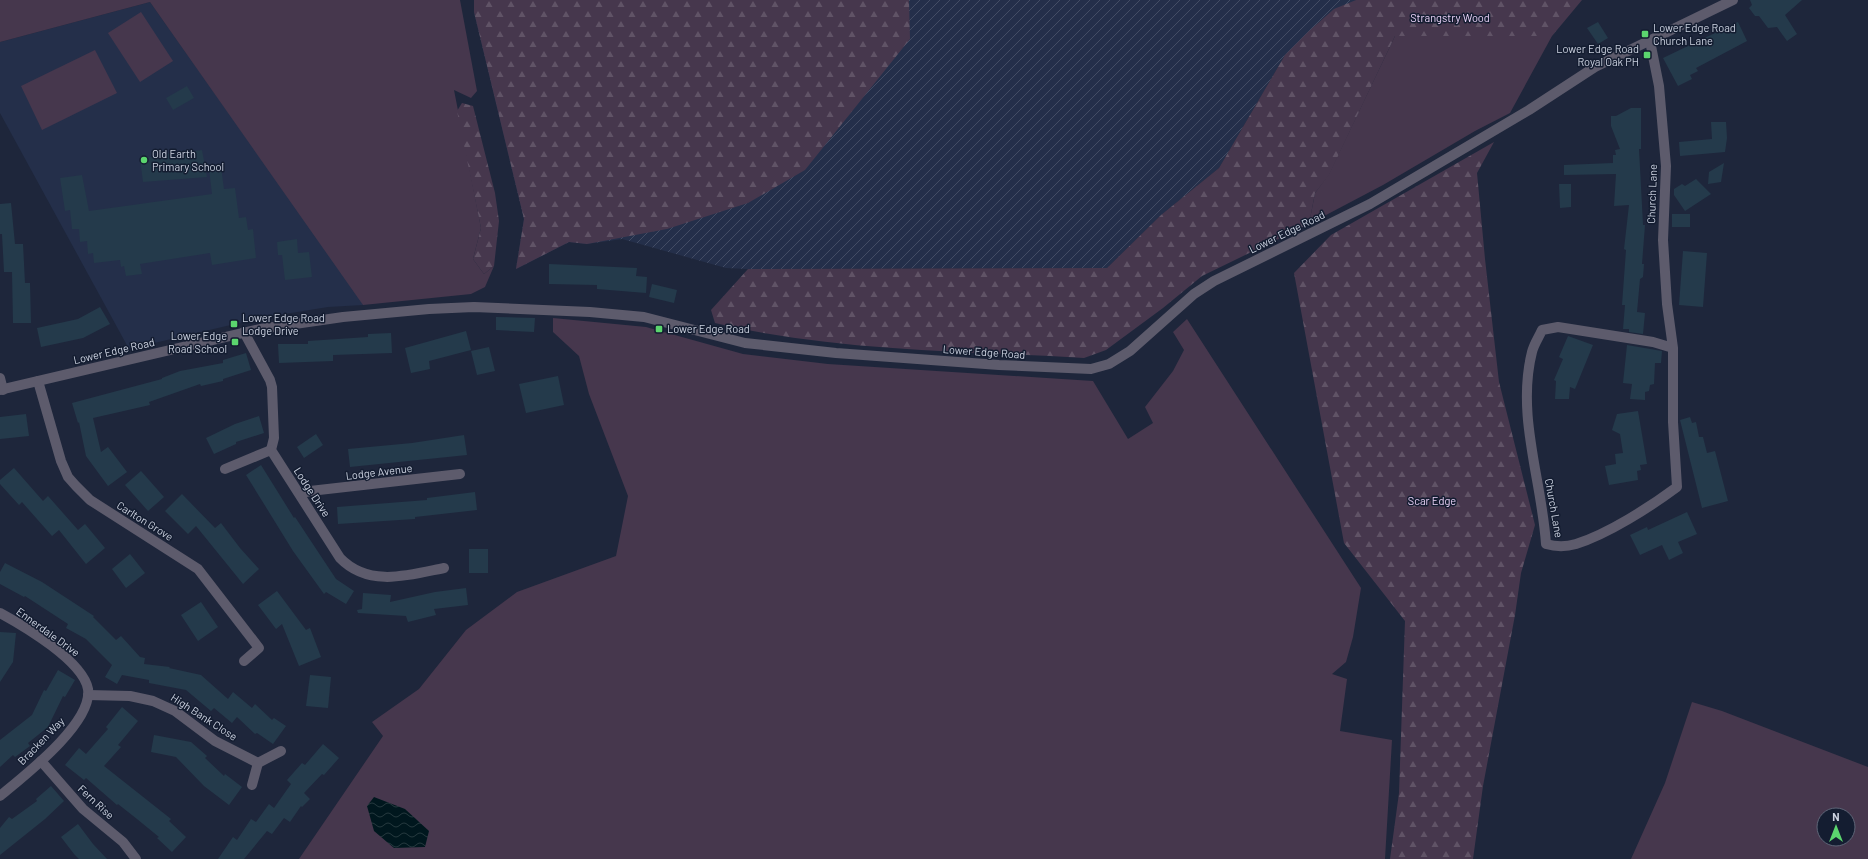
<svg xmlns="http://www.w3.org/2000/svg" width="1868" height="859" font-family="Barlow,sans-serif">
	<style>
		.built { fill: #242f4a }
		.industrial { fill: url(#industrial-furrows) }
		.grass { fill: #46374d; fill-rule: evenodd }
		.forest { fill: url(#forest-firs) }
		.water { fill: url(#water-waves) }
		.building { fill: #243a4b }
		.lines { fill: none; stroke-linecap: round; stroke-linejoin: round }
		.minor { stroke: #5d5b6c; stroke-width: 10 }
		.tertiary { stroke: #5d5b6c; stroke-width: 10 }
		.poi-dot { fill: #5bd56e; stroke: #141d31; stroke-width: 1.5 }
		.labels { text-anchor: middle; stroke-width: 3; stroke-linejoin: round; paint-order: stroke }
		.park-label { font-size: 11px; fill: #ead2f7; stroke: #141d31 }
		.poi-label { font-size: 11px; fill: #ccd2e0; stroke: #141d31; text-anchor: start }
		.street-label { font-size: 11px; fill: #ccd2e0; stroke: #141d31 }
	</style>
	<defs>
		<pattern id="industrial-furrows" width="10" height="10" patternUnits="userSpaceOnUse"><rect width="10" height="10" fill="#242f4a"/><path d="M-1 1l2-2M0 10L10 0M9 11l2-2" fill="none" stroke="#434c64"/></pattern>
		<pattern id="forest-firs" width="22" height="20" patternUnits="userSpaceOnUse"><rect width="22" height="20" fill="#46374d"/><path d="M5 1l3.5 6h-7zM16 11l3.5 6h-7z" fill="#605366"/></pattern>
		<pattern id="water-waves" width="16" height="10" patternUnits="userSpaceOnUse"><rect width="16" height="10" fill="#00171e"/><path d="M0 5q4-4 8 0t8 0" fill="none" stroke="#24383e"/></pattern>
	</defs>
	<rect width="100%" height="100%" fill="#1e263b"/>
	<polygon class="built" points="150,2 359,297 363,305 328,307 260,318 129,349 0,113 0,42"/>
	<polygon class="industrial" points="474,0 1356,0 1285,55 1219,168 1161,215 1107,268 748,269 726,268 622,239 587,244 569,242 516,269 524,219 474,12"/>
	<g class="grass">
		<polygon points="0,0 460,0 477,91 471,98 454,90 481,228 473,259 484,274 494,266 485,287 471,294 363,305 150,2 0,42"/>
		<polygon points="141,12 173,61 140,82 108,33"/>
		<polygon points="1395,36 1552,36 1510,113 1475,131 1383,185 1309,224 1315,193 1329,174"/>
		<polygon points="95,50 117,93 42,130 21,86"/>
		<polygon points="553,318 646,327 743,354 828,364 1093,381 1128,439 1153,423 1145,407 1173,371 1184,350 1173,332 1187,319 1361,588 1353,637 1346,662 1332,674 1347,679 1340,731 1392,740 1385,859 299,859 383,736 372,722 419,689 466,630 517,592 616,556 628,496 589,394 579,356 553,332"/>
		<path d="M1692,702L1722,711L1868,767V859H1631L1665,783ZM1824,815H1848V839H1824Z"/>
	</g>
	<g class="forest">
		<polygon points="474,0 909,0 910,39 805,170 748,203 667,229 587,244 569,242 516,269 524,219 474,12"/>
		<path d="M1356,0H1582L1552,36H1395L1329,175L1315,193L1309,224L1202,276L1163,308L1106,350L1084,358C963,351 833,351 715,323L711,310L748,269L1107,268L1161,215L1219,168L1285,55L1309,31L1334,9Z"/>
		<polygon points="462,103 473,106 495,193 499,221 494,266 484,274 473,259 481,228 457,111"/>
		<polygon points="1494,142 1477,173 1485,259 1499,382 1535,525 1521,573 1515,615 1483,786 1473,859 1390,859 1399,793 1405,621 1344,543 1294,273 1331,235"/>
	</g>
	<polygon class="water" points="374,797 405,809 429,831 425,847 394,848 374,831 367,806"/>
	<g class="building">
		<polygon points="1750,0 1802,0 1785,15 1797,34 1787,41 1777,27 1768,28 1759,16 1755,16 1749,8 1752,5"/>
		<polygon points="1598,22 1608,38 1598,44 1587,28"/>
		<polygon points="1738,22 1747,41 1696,68 1698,71 1690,75 1692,79 1678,86 1663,58"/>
		<polygon points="187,86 194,98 173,110 166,98"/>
		<polygon points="1631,108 1641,108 1641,149 1639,149 1643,225 1645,225 1642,264 1644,264 1643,277 1640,279 1637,312 1645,313 1643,334 1629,332 1629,329 1623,329 1625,305 1622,305 1626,250 1624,249 1629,205 1614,206 1616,174 1564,175 1564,165 1613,163 1613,155 1616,155 1615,150 1620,149 1611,126 1611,116 1616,116"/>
		<polygon points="1711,122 1726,122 1727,138 1725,152 1680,156 1679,142 1712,139"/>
		<polygon points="188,150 188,152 202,150 207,177 143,182 140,159"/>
		<polygon points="1724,163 1721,182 1708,184 1709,172"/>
		<polygon points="221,167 224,189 235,188 239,218 246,217 248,230 253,229 256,258 212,265 210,253 140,264 142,274 126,276 124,266 121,267 120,260 94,263 93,253 88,254 87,241 80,242 79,229 72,229 70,210 65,211 60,178 82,175 89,211 212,194 209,169"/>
		<polygon points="1696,179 1711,194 1685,211 1674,195 1674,189 1682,184 1685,186"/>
		<polygon points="1559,184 1571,184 1571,207 1560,208"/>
		<polygon points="11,203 15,244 23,244 25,283 30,283 31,323 13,323 12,272 4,272 2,234 0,234 0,204"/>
		<rect x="1672" y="214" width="18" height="13"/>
		<polygon points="297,239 298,253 309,252 312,277 285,280 282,255 278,255 277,242"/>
		<polygon points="1683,251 1707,253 1703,307 1679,305"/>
		<polygon points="549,264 637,268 636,276 647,277 646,293 597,289 597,285 549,284"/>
		<polygon points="652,284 677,290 674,303 649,297"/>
		<polygon points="100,307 110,324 83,338 41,347 37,328 78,319"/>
		<polygon points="496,317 535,318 534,332 496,330"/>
		<polygon points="466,331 471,350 429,361 430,369 411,373 405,348"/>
		<polygon points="391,333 392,353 333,355 333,361 279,363 278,344 308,344 308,341 368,337 368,334"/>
		<polygon points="1568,336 1593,345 1575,389 1570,387 1569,399 1555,399 1556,381 1554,380 1563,359 1559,357"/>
		<polygon points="1627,345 1662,351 1661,363 1655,363 1654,384 1650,385 1649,391 1645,392 1645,400 1630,399 1632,384 1623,383"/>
		<polygon points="489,347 495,371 477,375 471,351"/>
		<polygon points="246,353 251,370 223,379 223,381 201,386 200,384 149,402 150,405 93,418 101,452 108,447 127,472 108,486 86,456 79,422 78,423 72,403 162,379 162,378 180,371 223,363 223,360"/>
		<polygon points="558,376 564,405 526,413 519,384"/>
		<polygon points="1638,411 1647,464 1640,465 1641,470 1637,471 1638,480 1609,485 1605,466 1616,464 1615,454 1623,453 1620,434 1612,430 1617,414"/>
		<polygon points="26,414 29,436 0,439 0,417"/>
		<polygon points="259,416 264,433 236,442 236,444 214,454 206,438 235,424"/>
		<polygon points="1690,417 1692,423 1696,422 1699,437 1703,437 1707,453 1715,451 1728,501 1702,508 1680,420"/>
		<polygon points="316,434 323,445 304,458 297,447"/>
		<polygon points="464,435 467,455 350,467 348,449 412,443"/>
		<polygon points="261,465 294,518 295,517 336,579 354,591 346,604 326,592 324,594 293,551 264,504 246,475"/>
		<polygon points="14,468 43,501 48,496 78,530 85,524 105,548 86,564 59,530 52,536 22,502 19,505 0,484 0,480"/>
		<polygon points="141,471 164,497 148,511 125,485"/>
		<polygon points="475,492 477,510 415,517 415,519 338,524 337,507 427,500 427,498"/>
		<polygon points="182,494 215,528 221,523 240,548 259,569 243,584 196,526 188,534 165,511"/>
		<polygon points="1687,512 1697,534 1678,542 1683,553 1669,560 1662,545 1640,555 1630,535 1647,527 1648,530"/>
		<rect x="469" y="549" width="19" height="24"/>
		<polygon points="130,554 145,573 126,588 112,569"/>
		<polygon points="5,563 42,582 94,616 93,617 116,640 121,636 140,657 145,658 144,664 170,667 169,668 201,675 228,699 233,692 252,708 255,704 272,720 274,718 286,726 273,744 257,733 255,734 237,717 232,723 214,708 211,711 186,690 149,683 149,680 122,675 117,684 105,677 112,665 86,639 66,628 68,624 25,596 24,597 0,584 0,572"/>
		<polygon points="466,588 468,605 434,609 436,615 408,622 406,616 358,613 357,610 362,609 363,593 391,595 390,602 435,592"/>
		<polygon points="277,591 306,630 310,628 321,657 299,666 282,624 276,629 258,605"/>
		<polygon points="201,602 218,627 198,641 181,615"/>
		<polygon points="0,632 16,633 13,662 0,682"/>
		<polygon points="58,670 75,680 65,697 63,696 48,727 28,743 30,746 15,757 13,755 0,767 0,740 32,715 44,690 46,691"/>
		<polygon points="310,675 331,677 328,708 306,706"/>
		<polygon points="122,707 138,721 118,745 121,747 104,766 171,819 169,821 186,837 172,852 157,838 159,837 137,819 118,804 117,805 86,778 84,780 65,765 79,748 86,754 108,729 106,727"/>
		<polygon points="154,735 191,742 207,756 205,758 224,776 225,774 242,787 229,805 204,786 176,757 151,752"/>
		<polygon points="323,744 339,758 324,775 322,774 304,793 310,799 302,807 301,806 290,822 284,818 272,834 267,831 244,859 218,859 233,837 237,840 251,819 256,822 269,804 274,808 291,784 287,780 302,763 305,765"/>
		<polygon points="51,786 64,801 45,819 0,855 0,828 9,817 12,819 37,801 36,799"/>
		<polygon points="78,824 93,844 107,859 79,859 74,854 61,837"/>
	</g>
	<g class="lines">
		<g class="minor">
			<path d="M1650,41L1659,86L1666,166L1663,240L1667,304L1673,348V422L1677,487C1650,507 1608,534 1576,544C1566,547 1556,547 1546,544C1542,481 1516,415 1532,352C1534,344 1539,337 1542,330L1558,327L1653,342L1673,348"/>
			<path d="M244,332L270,380L272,387L274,438L271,450L340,558C369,588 410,575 444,568"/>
			<polyline points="0,378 3,390"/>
			<polyline points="38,381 61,461 68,477 76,486 90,500 198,569 259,648 244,661"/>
			<polyline points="225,469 271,450"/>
			<polyline points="300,494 310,491 460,474"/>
			<path d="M0,613C24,626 83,661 88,689C93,723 24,776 0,796"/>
			<polyline points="88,695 130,696 153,701 175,711 215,741 258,763"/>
			<polyline points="41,761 83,809 123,842 136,859"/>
			<polyline points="252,785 258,763 281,751"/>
		</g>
		<polyline class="tertiary" points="0,390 260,329 343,317 429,309 474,307 590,312 644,317 745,343 836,353 999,365 1091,369 1109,364 1130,351 1194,294 1214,281 1370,204 1529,110 1595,67 1733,0"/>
	</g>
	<g class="poi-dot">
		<rect x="1641" y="30" width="8" height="8" rx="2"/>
		<rect x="1643" y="51" width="8" height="8" rx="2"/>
		<circle cx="144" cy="160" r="4"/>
		<rect x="230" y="320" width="8" height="8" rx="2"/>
		<rect x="655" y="325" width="8" height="8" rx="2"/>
		<rect x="231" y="338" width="8" height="8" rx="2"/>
	</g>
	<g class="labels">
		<g class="park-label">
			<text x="1450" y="22">Strangstry Wood</text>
			<text x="1432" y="505">Scar Edge</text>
		</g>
		<g class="poi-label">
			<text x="1653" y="32">Lower Edge Road<tspan x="1653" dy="13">Church Lane</tspan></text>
			<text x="1639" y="53" text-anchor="end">Lower Edge Road<tspan x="1639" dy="13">Royal Oak PH</tspan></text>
			<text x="152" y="158">Old Earth<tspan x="152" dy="13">Primary School</tspan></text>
			<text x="242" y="322">Lower Edge Road<tspan x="242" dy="13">Lodge Drive</tspan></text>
			<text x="667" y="333">Lower Edge Road</text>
			<text x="227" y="340" text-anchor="end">Lower Edge<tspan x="227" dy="13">Road School</tspan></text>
		</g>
		<g class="street-label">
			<text transform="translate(1652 194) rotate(-88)" y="4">Church Lane</text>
			<text transform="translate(1287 232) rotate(-26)" y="4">Lower Edge Road</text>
			<text transform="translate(114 351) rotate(-13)" y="4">Lower Edge Road</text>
			<text transform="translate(984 352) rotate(4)" y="4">Lower Edge Road</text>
			<text transform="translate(379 472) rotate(-7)" y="4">Lodge Avenue</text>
			<text transform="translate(312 492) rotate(57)" y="4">Lodge Drive</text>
			<text transform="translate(1554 508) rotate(80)" y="4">Church Lane</text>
			<text transform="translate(145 521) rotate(32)" y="4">Carlton Grove</text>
			<text transform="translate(48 632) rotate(36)" y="4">Ennerdale Drive</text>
			<text transform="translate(204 717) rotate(33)" y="4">High Bank Close</text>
			<text transform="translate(41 741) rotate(-46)" y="4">Bracken Way</text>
			<text transform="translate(96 802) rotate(43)" y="4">Fern Rise</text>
		</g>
	</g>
	<g transform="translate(1836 827)"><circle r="19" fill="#141d31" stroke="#5e6577"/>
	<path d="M0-3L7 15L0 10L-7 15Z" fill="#5bd56e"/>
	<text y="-6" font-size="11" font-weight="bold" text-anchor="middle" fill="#ccd2e0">N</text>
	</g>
</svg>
